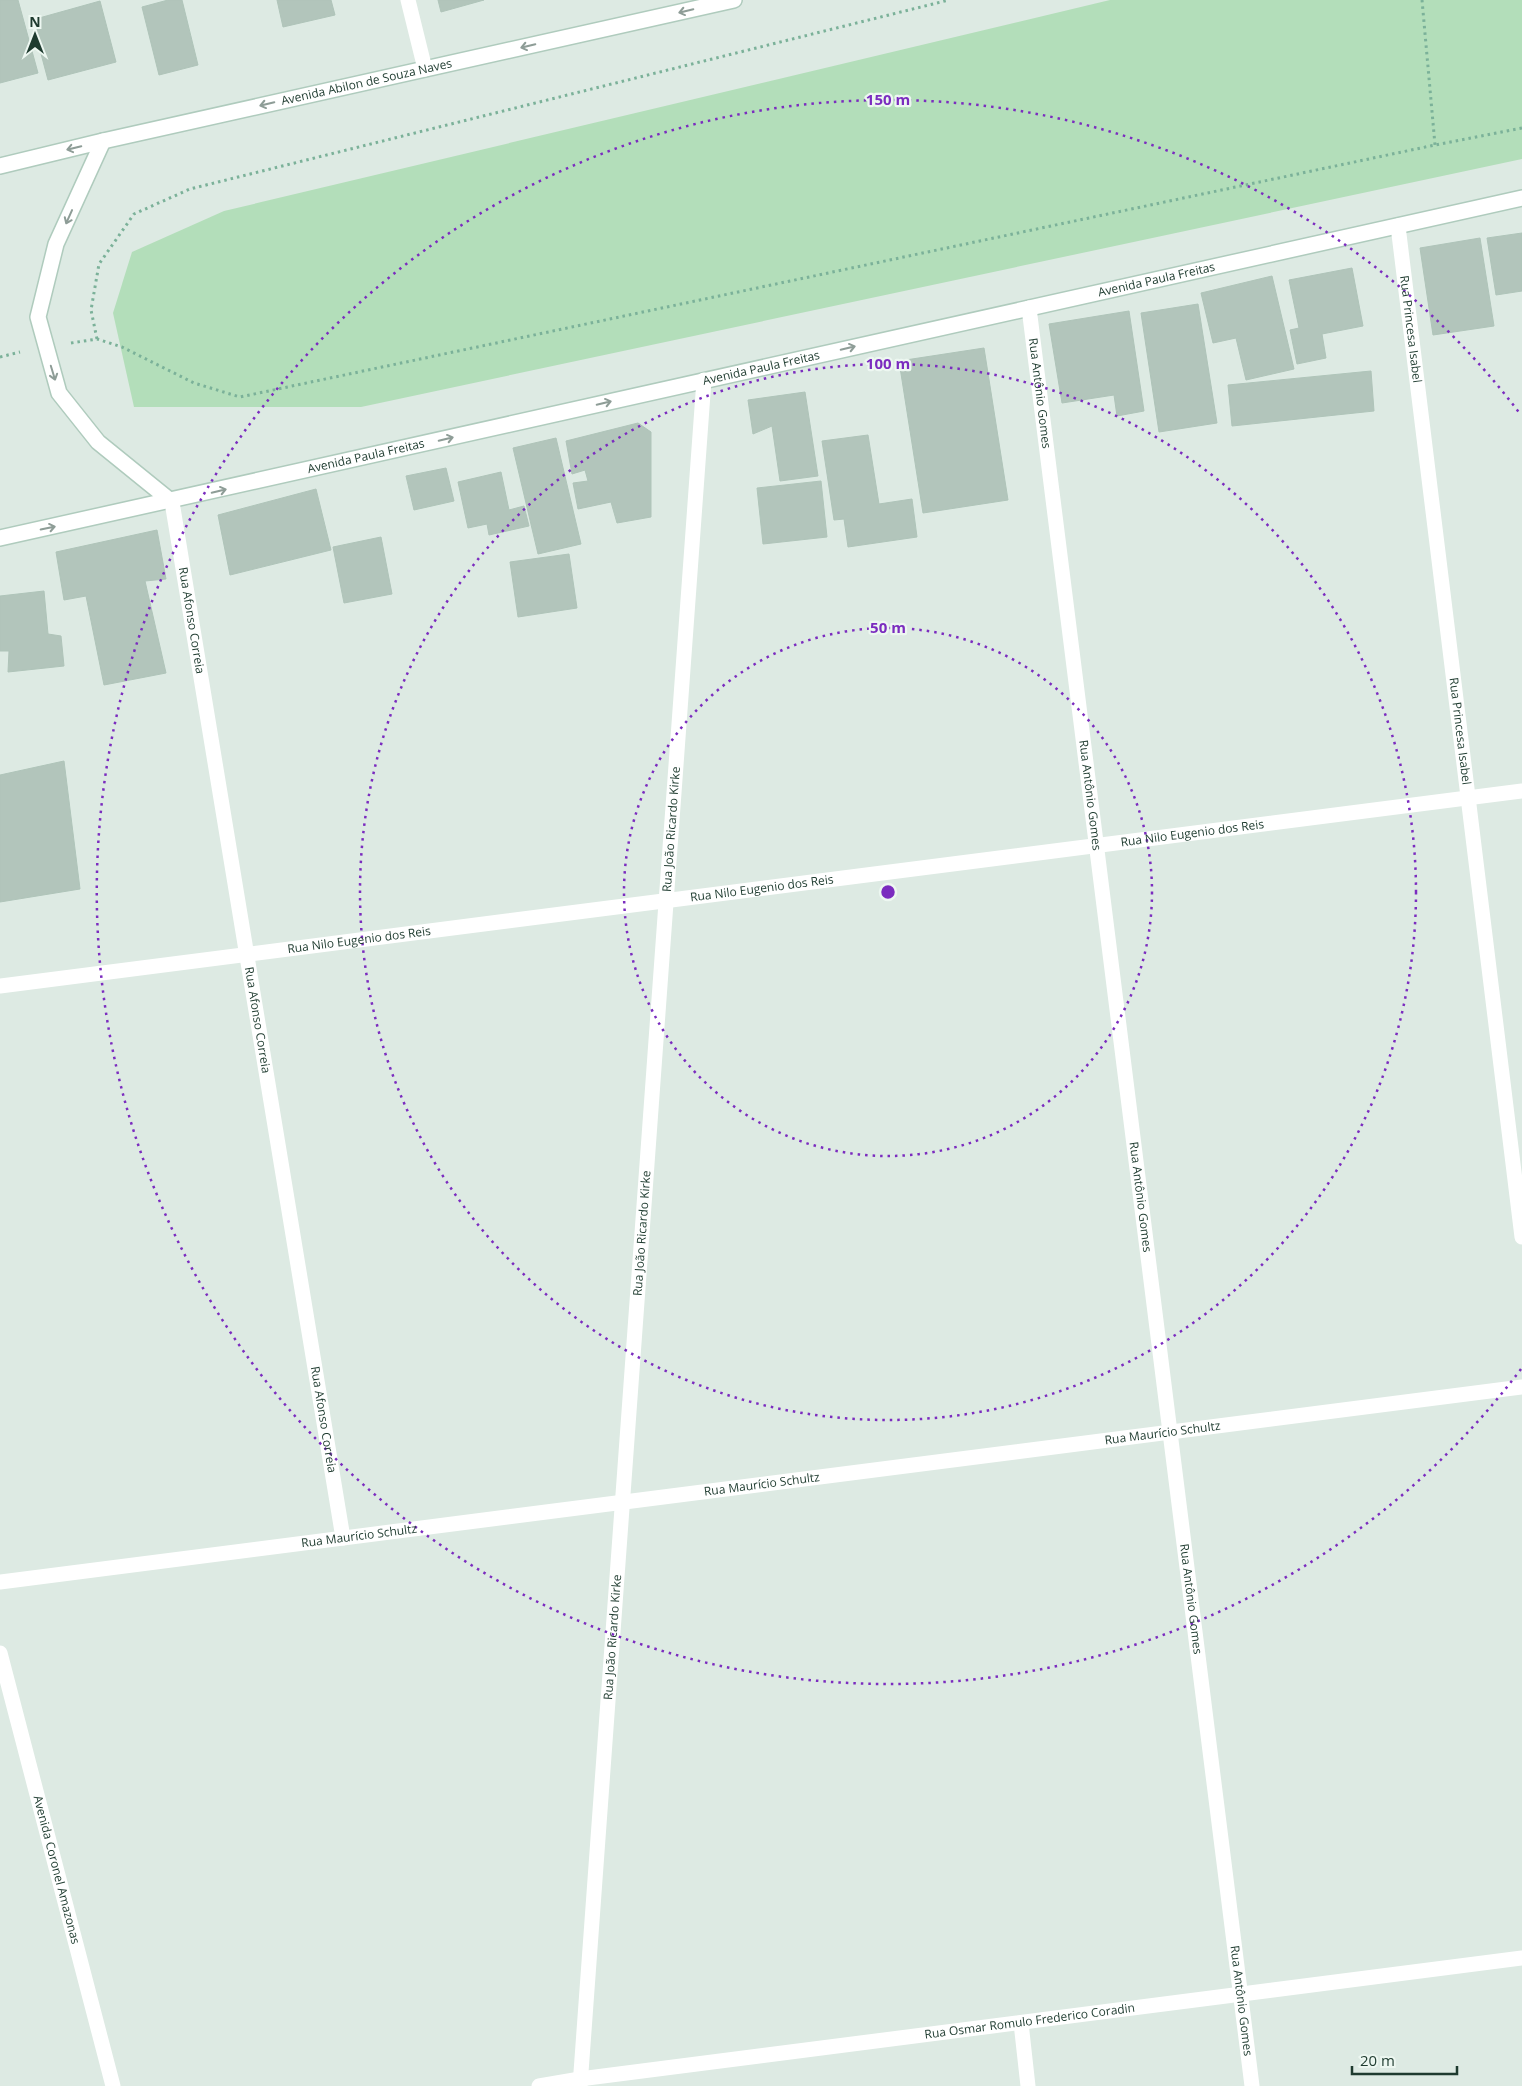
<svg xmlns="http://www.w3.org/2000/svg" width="1522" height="2086" font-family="'Open Sans',sans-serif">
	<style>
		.green { fill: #b3deba }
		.building { fill: #b2c5bb; stroke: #afc4b9 }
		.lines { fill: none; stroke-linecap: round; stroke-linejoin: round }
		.secondary-casing { stroke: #afcbbd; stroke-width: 18 }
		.path { stroke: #7bb199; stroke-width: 3; stroke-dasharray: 2.5 4; stroke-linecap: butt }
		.minor { stroke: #fff; stroke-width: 15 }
		.tertiary { stroke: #fff; stroke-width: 15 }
		.secondary { stroke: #fff; stroke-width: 15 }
		.oneway { stroke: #8e9d97 }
		.ring { fill: none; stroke: #7b2cbf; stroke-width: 2.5; stroke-dasharray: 2.5 5 }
		.labels { text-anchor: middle; stroke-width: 4.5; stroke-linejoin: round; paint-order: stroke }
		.street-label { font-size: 12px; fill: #1e3b2f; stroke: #edf7f1 }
		.centre { fill: #7b2cbf; stroke: #edf7f1; stroke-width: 2.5 }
		.ring-label { font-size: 15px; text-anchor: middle; font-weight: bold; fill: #7b2cbf; stroke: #edf7f1; stroke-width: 4.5; stroke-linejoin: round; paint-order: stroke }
	</style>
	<rect width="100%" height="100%" fill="#ddeae3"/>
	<polygon class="green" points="1110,0 1522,0 1522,159 361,407 134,407 113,313 132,252 224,211"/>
	<g class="building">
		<polygon points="0,0 18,0 38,73 0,83"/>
		<polygon points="168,0 182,0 198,65 159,75 142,7"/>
		<polygon points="277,0 331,0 335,15 283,27"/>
		<polygon points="438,0 484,0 441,12"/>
		<polygon points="100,1 116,62 48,80 32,20"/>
		<polygon points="1522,233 1522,291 1496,295 1487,238"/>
		<polygon points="1480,238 1494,326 1433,335 1420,248"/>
		<polygon points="1352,268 1363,326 1322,334 1326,358 1297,364 1290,330 1299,328 1289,280"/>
		<polygon points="1272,276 1294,369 1246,380 1236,338 1213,343 1201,293"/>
		<polygon points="1198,304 1217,423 1159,432 1141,313"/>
		<polygon points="1129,311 1144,411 1117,416 1114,395 1062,403 1049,324"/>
		<polygon points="984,348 1008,500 923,513 899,361"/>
		<polygon points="1371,371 1374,411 1232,426 1228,385"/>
		<polygon points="805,392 818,476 780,481 772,426 753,434 748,400"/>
		<polygon points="638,423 651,432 651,517 617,523 611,502 578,509 573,483 588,481 585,470 572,474 566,441"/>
		<polygon points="868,435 879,504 912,499 917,537 848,547 844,519 834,520 822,441"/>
		<polygon points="556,438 581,544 538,554 513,448"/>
		<polygon points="446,468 454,501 414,510 406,476"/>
		<polygon points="501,472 509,510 524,506 529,526 489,535 487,524 468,528 458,482"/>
		<polygon points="821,481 827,537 763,544 757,488"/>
		<polygon points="316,489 331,550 230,575 218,515"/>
		<polygon points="157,530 166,579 145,581 166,673 104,685 86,596 64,600 56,552"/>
		<polygon points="381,537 392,594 344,603 333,547"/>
		<polygon points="569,554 577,608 518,617 510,562"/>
		<polygon points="44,591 48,634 61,636 64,666 8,672 9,651 0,651 0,596"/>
		<polygon points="64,761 80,889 0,902 0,775"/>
	</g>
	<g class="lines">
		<defs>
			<g id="secondary">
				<polyline points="103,141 56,244 38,317 59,393 98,442 172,502"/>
				<path id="s9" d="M0,166L103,141L734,0"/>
				<path id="s10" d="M0,538L1522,198"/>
			</g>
		</defs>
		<use href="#secondary" class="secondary-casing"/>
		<g class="path">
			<polyline points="1422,0 1435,145"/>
			<polyline points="97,339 91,310 99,264 134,214 190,189 949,0"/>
			<polyline points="71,343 97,339 122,347 194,383 240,397 1435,145 1522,128"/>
			<polyline points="0,357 20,352"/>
		</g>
		<g class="minor">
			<polyline points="408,0 425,69"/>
			<path id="s1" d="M1398,226L1522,1237"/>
			<path id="s2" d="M1029,308L1252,2086"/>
			<path id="s3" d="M172,502L343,1538"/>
			<path id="s4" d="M0,986L1522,791"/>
			<path id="s5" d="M0,1582L1522,1387"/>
			<polyline points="1021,2023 1028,2086"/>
			<path id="s6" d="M539,2086L580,2079L1522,1958"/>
			<path id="s7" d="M580,2086L704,380"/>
		</g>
		<path class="tertiary" id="s8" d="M0,1653L113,2086"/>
		<use href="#secondary" class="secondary"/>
	</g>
	<defs><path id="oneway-shaft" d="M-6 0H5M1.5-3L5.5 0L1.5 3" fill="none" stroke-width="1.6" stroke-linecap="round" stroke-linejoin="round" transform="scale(1.25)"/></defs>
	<g class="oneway">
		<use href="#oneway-shaft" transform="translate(686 11) rotate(167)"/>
		<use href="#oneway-shaft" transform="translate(528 46) rotate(167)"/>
		<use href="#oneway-shaft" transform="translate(267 104) rotate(167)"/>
		<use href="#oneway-shaft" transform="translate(74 148) rotate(166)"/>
		<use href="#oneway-shaft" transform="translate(69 217) rotate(114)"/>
		<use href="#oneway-shaft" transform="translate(848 348) rotate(-13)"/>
		<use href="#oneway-shaft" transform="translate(53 373) rotate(73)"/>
		<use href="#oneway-shaft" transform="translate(604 403) rotate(-13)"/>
		<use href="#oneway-shaft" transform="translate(446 439) rotate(-13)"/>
		<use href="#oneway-shaft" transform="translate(219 491) rotate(-13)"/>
		<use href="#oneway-shaft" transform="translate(48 528) rotate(-12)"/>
	</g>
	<g class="ring">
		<circle cx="888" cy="892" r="264"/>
		<circle cx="888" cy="892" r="528"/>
		<path d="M1521 1369A792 792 0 1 1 1521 415"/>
	</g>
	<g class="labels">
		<g class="street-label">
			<text dy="4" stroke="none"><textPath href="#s9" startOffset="376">Avenida Abilon de Souza Naves</textPath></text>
			<text dy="4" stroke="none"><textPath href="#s10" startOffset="1185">Avenida Paula Freitas</textPath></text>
			<text dy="4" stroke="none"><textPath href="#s1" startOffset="104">Rua Princesa Isabel</textPath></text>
			<text dy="4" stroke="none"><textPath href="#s10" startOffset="780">Avenida Paula Freitas</textPath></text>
			<text dy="4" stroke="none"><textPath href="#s2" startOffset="86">Rua Antônio Gomes</textPath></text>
			<text dy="4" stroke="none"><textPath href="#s10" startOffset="375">Avenida Paula Freitas</textPath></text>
			<text dy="4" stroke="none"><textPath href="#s3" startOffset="120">Rua Afonso Correia</textPath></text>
			<text dy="4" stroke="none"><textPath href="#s1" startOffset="509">Rua Princesa Isabel</textPath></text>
			<text dy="4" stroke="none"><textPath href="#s2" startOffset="491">Rua Antônio Gomes</textPath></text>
			<text dy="4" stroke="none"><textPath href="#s7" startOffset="1260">Rua João Ricardo Kirke</textPath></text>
			<text dy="4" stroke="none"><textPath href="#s4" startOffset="1202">Rua Nilo Eugenio dos Reis</textPath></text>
			<text dy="4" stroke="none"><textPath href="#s4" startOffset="768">Rua Nilo Eugenio dos Reis</textPath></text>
			<text dy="4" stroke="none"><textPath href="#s4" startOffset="362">Rua Nilo Eugenio dos Reis</textPath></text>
			<text dy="4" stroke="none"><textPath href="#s3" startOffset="525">Rua Afonso Correia</textPath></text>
			<text dy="4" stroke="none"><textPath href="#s2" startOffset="896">Rua Antônio Gomes</textPath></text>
			<text dy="4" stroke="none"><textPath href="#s7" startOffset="855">Rua João Ricardo Kirke</textPath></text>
			<text dy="4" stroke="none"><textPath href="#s3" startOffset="930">Rua Afonso Correia</textPath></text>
			<text dy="4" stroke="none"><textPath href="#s5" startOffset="1172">Rua Maurício Schultz</textPath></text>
			<text dy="4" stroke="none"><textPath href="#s5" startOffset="768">Rua Maurício Schultz</textPath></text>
			<text dy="4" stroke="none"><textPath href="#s5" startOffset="362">Rua Maurício Schultz</textPath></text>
			<text dy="4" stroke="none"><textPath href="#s2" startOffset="1301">Rua Antônio Gomes</textPath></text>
			<text dy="4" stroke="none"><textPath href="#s7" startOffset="450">Rua João Ricardo Kirke</textPath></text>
			<text dy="4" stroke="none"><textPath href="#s8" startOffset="224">Avenida Coronel Amazonas</textPath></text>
			<text dy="4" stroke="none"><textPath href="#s2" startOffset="1706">Rua Antônio Gomes</textPath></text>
			<text dy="4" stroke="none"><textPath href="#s6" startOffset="495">Rua Osmar Romulo Frederico Coradin</textPath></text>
		</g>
	</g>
	<circle cx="888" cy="892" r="8" class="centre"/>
	<g class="ring-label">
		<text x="888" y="105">150 m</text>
		<text x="888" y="369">100 m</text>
		<text x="888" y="633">50 m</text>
	</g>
	<g transform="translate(35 35)" stroke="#edf7f1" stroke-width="4" paint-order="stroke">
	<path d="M0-4L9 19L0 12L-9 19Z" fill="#1e3b2f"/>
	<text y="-8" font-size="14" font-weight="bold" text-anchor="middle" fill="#1e3b2f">N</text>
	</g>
	<path d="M1352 2066v8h105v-8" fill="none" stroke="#1e3b2f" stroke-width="2.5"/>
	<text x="1360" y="2066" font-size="15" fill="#1e3b2f" stroke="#edf7f1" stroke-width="4" paint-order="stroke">20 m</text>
</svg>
